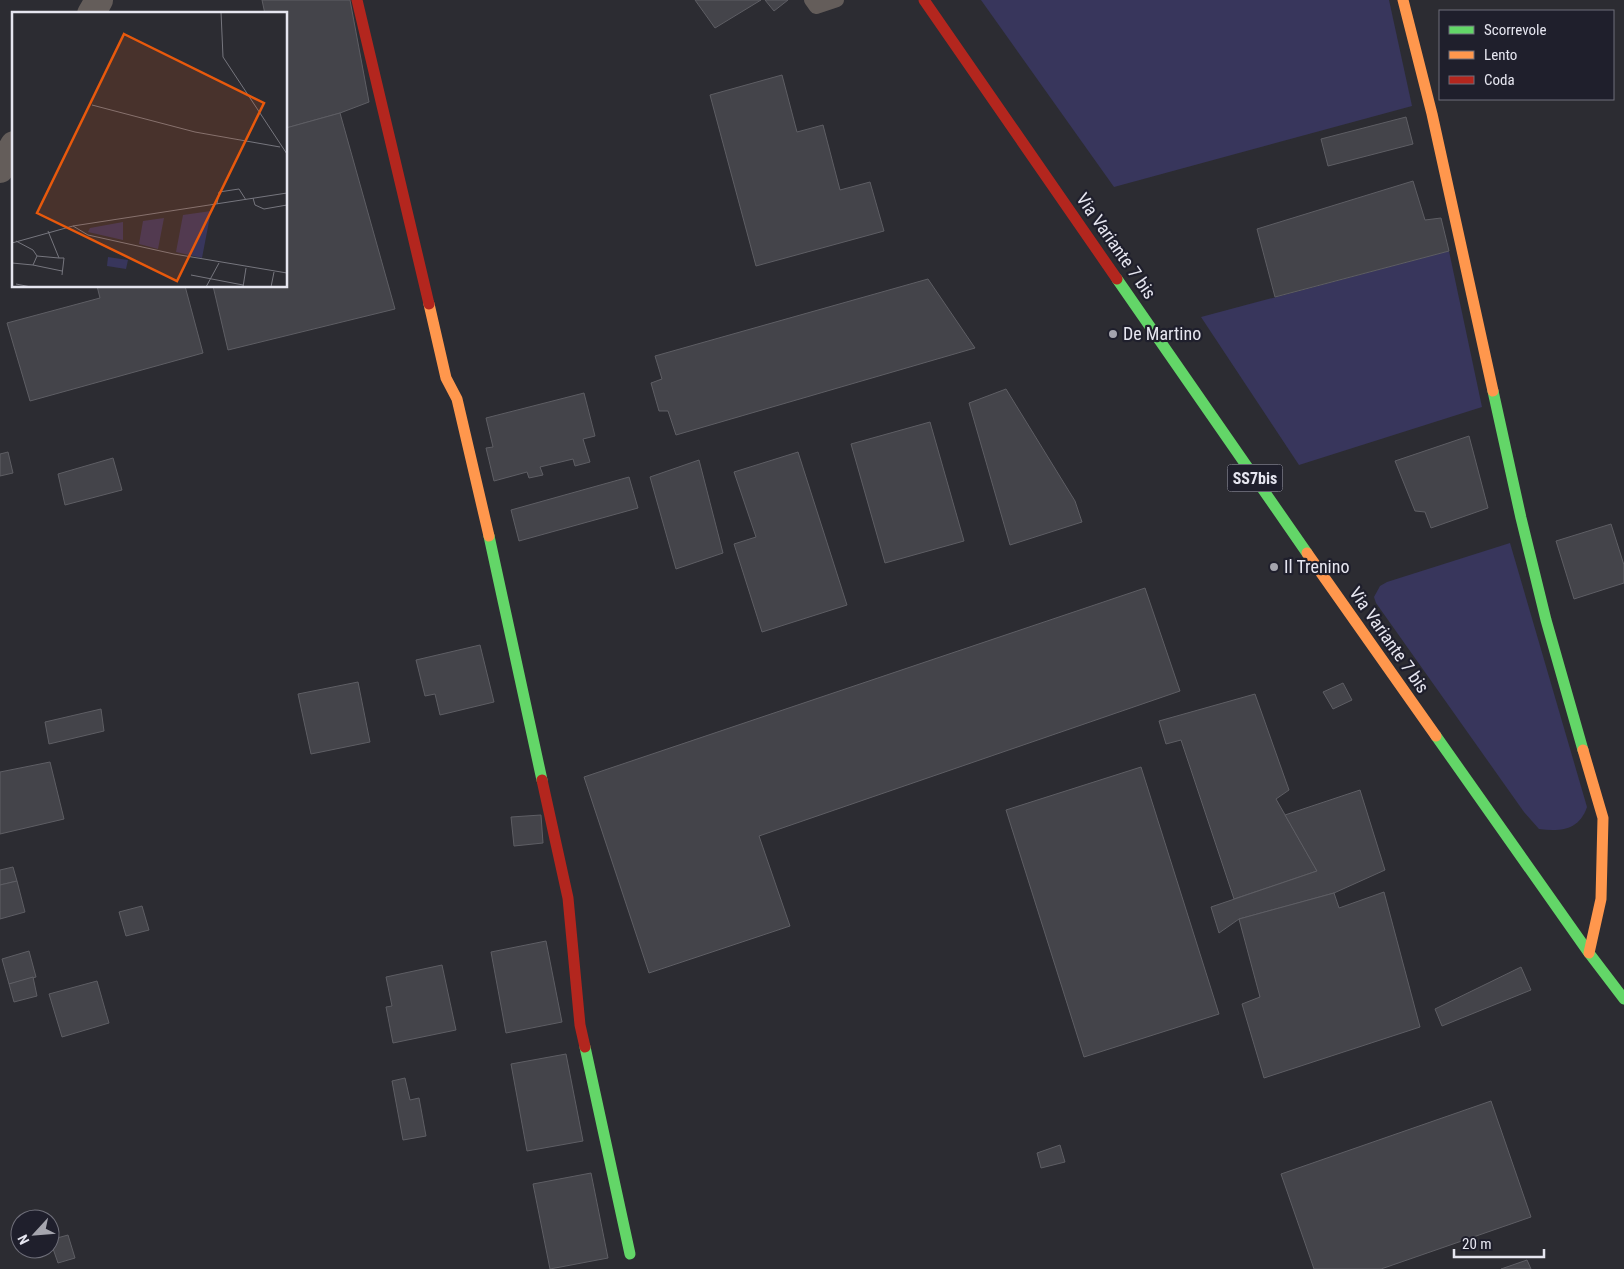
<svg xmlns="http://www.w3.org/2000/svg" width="1624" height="1269" font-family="'Roboto Condensed',sans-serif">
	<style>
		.green { fill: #38365c }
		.building { fill: #44444a; stroke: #5e5e64 }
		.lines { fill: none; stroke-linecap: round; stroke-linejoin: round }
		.lane { stroke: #645d5a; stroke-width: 14 }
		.street { stroke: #645d5a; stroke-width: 28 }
		.fast { stroke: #63d668; stroke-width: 11 }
		.slow { stroke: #ff974d; stroke-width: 11 }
		.jam { stroke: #b3261e; stroke-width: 11 }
		.poi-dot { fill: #a5a5ae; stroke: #1f1f2c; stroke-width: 2 }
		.labels { text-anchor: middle; stroke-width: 4.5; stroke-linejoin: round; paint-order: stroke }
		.shield { fill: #1f1f2c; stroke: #aaaab5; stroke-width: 1 }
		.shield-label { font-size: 16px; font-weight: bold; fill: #e6e6f0 }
		.street-label { font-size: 18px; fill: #e6e6f0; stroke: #1f1f2c }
		.poi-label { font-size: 18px; fill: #e6e6f0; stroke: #1f1f2c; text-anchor: start }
		.inset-road { fill: none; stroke: #76767e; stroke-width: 1 }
		.view { fill: #e8590c; fill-opacity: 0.15; stroke: #e8590c; stroke-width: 2.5 }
		.inset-edge { fill: none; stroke: #e6e6f0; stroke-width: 2.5 }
	</style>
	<rect width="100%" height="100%" fill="#2c2c32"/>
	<g class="green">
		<polygon points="981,0 1389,0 1412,106 1114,187"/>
		<polygon points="1449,251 1482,407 1299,465 1201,317"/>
		<path d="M1510,543L1587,807C1579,830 1561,832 1539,829L1524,812L1376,603L1374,597L1380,586L1387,582Z"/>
	</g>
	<g class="building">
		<polygon points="262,0 350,0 369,102 340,113 286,128 286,14 265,14"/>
		<polygon points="695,0 761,0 715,28"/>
		<polygon points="765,0 788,0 774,11"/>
		<polygon points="782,75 797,132 823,125 840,190 870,182 884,231 756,266 710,95"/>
		<polygon points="340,113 395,309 228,350 213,286 286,286 286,128"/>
		<polygon points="1406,117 1413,144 1328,166 1321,139"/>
		<polygon points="1413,181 1425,220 1441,218 1449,251 1275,297 1257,229"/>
		<polygon points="928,279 975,348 676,435 668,411 659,411 651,383 662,379 655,356"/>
		<polygon points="97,286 185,286 203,353 30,401 7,323 100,298"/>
		<polygon points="1006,389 1075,501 1082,522 1010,545 969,403"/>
		<polygon points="584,393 595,436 583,439 590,462 575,466 573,459 540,467 543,475 529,478 527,472 494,481 486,448 493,447 486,418"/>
		<polygon points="930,422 964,541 885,563 851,444"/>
		<polygon points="1469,436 1488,508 1431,528 1425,512 1415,511 1395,461"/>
		<polygon points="8,452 13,473 0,476 0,454"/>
		<polygon points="798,452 847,605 762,632 734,544 756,537 734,472"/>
		<polygon points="113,458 122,490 65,505 58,474"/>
		<polygon points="699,460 723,553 676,569 650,477"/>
		<polygon points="629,477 638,508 519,541 511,510"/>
		<polygon points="1611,524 1624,565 1624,583 1574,599 1556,541"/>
		<polygon points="1145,588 1180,691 759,836 790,926 649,973 584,777"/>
		<polygon points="480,645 494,702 440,715 435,694 425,696 416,660"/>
		<polygon points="358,682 370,742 311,754 298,694"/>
		<polygon points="1343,683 1352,700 1333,709 1323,692"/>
		<polygon points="1255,694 1289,790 1276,799 1317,871 1234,899 1181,740 1166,744 1159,721"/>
		<polygon points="101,709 104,731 49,744 45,722"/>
		<polygon points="50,762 64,819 0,834 0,772"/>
		<polygon points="1141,767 1219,1014 1084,1057 1006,810"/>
		<polygon points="1360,790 1385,870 1334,893 1239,919 1219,933 1211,907 1317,871 1285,815"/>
		<polygon points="541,815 543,843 514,846 511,817"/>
		<polygon points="13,867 17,881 0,885 0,870"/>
		<polygon points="17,881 25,912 0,919 0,885"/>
		<polygon points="1384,892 1420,1027 1264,1078 1242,1004 1260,997 1239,919 1334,893 1339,908"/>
		<polygon points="142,906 149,930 126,936 119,912"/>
		<polygon points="546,941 562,1022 506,1033 491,952"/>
		<polygon points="29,951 36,977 9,984 2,959"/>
		<polygon points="442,965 456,1030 393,1043 386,1007 392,1006 386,977"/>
		<polygon points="1521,967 1531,990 1442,1026 1435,1009"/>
		<polygon points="33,977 37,996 14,1002 9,984"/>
		<polygon points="97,981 109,1023 62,1037 49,994"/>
		<polygon points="566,1054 583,1141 527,1151 511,1064"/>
		<polygon points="405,1078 410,1100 419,1098 426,1136 403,1140 392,1081"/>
		<polygon points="1491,1101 1531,1217 1381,1269 1314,1269 1281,1174"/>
		<polygon points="1060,1145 1065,1162 1041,1168 1037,1153"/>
		<polygon points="591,1173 608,1258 550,1269 533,1184"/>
		<polygon points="68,1235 75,1258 58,1263 50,1240"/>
		<polygon points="1527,1260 1531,1269 1501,1269"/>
	</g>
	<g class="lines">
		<polyline class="lane" points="811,0 816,7 837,0"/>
		<g class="street">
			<polyline points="91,14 99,0"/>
			<polyline points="0,169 14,145"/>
		</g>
		<g class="fast">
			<polyline points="1117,279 1307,553"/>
			<polyline points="1493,391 1521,518 1546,620 1583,750"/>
			<polyline points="489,536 542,780"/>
			<polyline points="1436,736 1589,953 1624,999"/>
			<polyline points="585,1047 630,1254"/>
		</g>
		<g class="slow">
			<polyline points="1403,0 1432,114 1493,391"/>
			<polyline points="429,304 446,378 457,399 489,536"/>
			<polyline points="1307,553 1436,736"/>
			<polyline points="1583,750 1603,818 1601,899 1589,953"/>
		</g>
		<g class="jam">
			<polyline points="357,0 429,304"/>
			<polyline points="924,0 1117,279"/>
			<polyline points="542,780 568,898 580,1025 585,1047"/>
		</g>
	</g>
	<g class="poi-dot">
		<circle cx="1113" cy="334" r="5"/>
		<circle cx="1274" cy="567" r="5"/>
	</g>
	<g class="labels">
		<rect class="shield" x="1227.5" y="464.5" width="55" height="27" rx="4"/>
		<g class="shield-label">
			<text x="1255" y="484">SS7bis</text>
		</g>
		<g class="street-label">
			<text transform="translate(1116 246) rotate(55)" y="6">Via Variante 7 bis</text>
			<text transform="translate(1389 640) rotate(55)" y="6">Via Variante 7 bis</text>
		</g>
		<g class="poi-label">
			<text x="1123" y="340">De Martino</text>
			<text x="1284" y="573">Il Trenino</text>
		</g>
	</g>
	<g transform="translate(12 12)">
		<rect width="275" height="275" fill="#2c2c32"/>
		<path d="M199,199L190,246L164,240L171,203ZM152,206L146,237L127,232L131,209ZM111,210V228L76,220L78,216ZM96,245L116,248L114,257L95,254Z" fill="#38365c"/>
		<path class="inset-road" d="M209,0L211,45L275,142M80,93L183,120L268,135M241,186L243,193L252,197L275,193M205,192L207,180L227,177L234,188M61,214L76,223L162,242L275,261M4,229L21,238L25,244L47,246L36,219M0,231L61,214L275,181M25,244L21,253L50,259M47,246H52L50,263M0,251L21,253M179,263L231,273M4,272L19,275M194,275L207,251M231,275L234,256M259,275L262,260"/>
		<path class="view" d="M112,22L252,91L165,269L25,201Z"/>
		<rect width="275" height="275" class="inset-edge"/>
	</g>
	<rect x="1439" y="10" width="175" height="90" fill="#1f1f2c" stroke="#6f6f7a"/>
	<rect x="1449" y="26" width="25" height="8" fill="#63d668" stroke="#6f6f7a"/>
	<text x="1484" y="35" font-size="15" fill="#e6e6f0">Scorrevole</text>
	<rect x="1449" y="51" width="25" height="8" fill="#ff974d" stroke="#6f6f7a"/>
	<text x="1484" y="60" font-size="15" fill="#e6e6f0">Lento</text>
	<rect x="1449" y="76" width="25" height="8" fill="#b3261e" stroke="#6f6f7a"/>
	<text x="1484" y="85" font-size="15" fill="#e6e6f0">Coda</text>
	<g transform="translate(35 1234) rotate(244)"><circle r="24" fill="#1f1f2c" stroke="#6f6f7a"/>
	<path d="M0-4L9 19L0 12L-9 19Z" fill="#a5a5ae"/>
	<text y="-8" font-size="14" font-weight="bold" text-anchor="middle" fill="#e6e6f0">N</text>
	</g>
	<path d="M1454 1249v8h90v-8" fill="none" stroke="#e6e6f0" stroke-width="2.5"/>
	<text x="1462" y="1249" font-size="15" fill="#e6e6f0" stroke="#1f1f2c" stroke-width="4" paint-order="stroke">20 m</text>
</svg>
